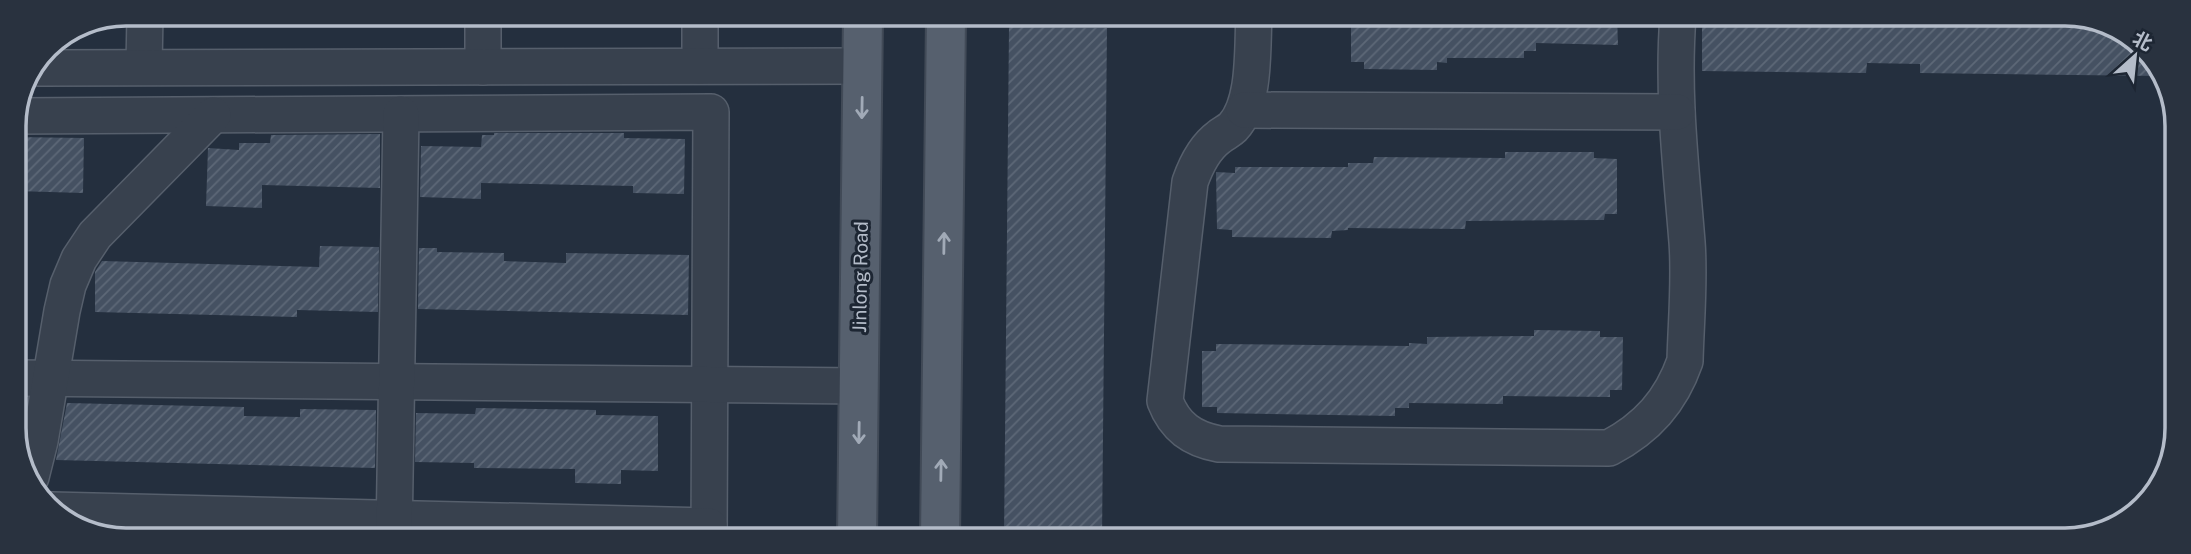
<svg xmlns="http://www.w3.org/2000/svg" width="2191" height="554" font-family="'Public Sans','Noto Sans SC',sans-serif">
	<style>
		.building { fill: url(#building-hatch) }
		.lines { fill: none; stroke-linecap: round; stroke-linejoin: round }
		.minor-casing { stroke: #565f6c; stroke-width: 38 }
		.major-casing { stroke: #414a57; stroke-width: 42 }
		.minor { stroke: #38414e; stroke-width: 35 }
		.major { stroke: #56606e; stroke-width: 38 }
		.oneway { stroke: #a1aab7 }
		.labels { text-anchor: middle; stroke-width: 6; stroke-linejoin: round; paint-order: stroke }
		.street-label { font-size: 19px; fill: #b4bcc9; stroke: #1d2633 }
		.rim { fill: none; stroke: #b4bcc9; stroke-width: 3.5 }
	</style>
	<defs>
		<pattern id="building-hatch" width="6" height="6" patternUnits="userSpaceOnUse" patternTransform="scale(1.75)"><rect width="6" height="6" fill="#455162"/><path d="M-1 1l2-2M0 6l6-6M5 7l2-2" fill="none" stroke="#5d6877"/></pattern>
	</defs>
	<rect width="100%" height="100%" fill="#242f3e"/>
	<g class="building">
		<polygon points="1351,15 1617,16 1618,45 1536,43 1536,51 1524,51 1524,58 1447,58 1447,63 1437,62 1437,70 1364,69 1364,62 1351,62"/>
		<polygon points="1702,16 2087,16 2144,47 2160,76 1920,73 1920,64 1867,63 1866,73 1702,71"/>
		<polygon points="1009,27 1107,28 1102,539 1004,539"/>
		<polygon points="494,133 624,133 624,138 685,139 684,194 633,193 633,186 481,183 481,199 420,197 421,146 481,147 482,135 494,135"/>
		<polygon points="380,134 380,188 262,185 262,208 206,206 208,148 239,150 239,143 270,143 271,135"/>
		<polygon points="14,137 84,138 83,193 15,191"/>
		<polygon points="1505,152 1594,152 1594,158 1617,159 1617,214 1605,214 1604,220 1466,221 1465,229 1348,228 1348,230 1332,231 1331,238 1232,237 1232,230 1217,229 1216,172 1235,173 1235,167 1348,167 1348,163 1373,163 1374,157 1505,158"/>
		<polygon points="320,246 379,247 378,312 297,310 297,317 95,312 95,272 102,261 319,267"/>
		<polygon points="419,248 437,248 437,252 504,253 504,261 566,263 566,253 689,255 688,315 418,309"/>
		<polygon points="1534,330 1600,331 1600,337 1623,337 1622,390 1610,390 1610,397 1503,396 1503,404 1409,403 1409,408 1395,408 1395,416 1217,413 1217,407 1202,407 1202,351 1216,351 1216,344 1409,346 1409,343 1427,344 1427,337 1534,336"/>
		<polygon points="67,403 244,407 244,416 300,417 300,409 376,410 375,468 56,460"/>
		<polygon points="476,408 596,410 596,415 658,416 658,471 621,470 621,484 575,483 575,469 474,468 474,463 415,462 416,413 475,414"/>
	</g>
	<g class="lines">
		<defs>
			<g id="minor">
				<polyline points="483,14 483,67"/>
				<path d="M1254,15C1252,48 1256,102 1233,127C1229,131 1224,133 1219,137C1204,148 1196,165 1190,182L1165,401C1175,427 1192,439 1219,444L1609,448C1647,428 1671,401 1685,361C1686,322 1690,281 1687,242C1681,167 1672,92 1678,16"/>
				<polyline points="700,66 700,15"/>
				<polyline points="144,67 145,14"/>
				<polyline points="38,68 863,66"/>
				<polyline points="1244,110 1677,112"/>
				<polyline points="16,116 711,112 709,538"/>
				<polyline points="16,378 859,386"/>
				<polyline points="31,477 40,441 62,311 68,285 79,259 95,235 213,115"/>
				<polyline points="52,510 709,526"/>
				<polyline points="394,538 401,114"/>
			</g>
			<g id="major">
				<polyline points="857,539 863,15"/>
				<polyline points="940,539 946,15"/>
			</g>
		</defs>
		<use href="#minor" class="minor-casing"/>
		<use href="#major" class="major-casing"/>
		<use href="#minor" class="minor"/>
		<use href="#major" class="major"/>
	</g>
	<defs><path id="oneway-shaft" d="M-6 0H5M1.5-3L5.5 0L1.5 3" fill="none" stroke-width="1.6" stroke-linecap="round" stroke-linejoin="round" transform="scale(1.75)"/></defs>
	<g class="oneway">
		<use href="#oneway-shaft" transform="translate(862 108) rotate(91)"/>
		<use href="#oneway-shaft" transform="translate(944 243) rotate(-89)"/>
		<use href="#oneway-shaft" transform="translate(859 433) rotate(91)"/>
		<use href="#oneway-shaft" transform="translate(941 470) rotate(-89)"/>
	</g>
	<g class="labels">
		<g class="street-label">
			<text transform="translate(860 277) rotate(-89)" y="7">Jinlong Road</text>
		</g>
	</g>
	<path d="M0 0H2191V554H0ZM126 26H2065A100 100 0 0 1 2165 126V428A100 100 0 0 1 2065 528H126A100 100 0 0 1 26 428V126A100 100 0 0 1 126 26Z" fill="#29323f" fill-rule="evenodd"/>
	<path class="rim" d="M126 26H2065A100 100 0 0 1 2165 126V428A100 100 0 0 1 2065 528H126A100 100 0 0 1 26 428V126A100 100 0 0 1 126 26Z"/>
	<g transform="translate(2135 56) rotate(27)" stroke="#1d2633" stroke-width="5" paint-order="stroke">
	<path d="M0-5L12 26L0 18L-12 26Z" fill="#b4bcc9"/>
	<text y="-10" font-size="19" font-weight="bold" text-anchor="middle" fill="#b4bcc9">北</text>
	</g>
</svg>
